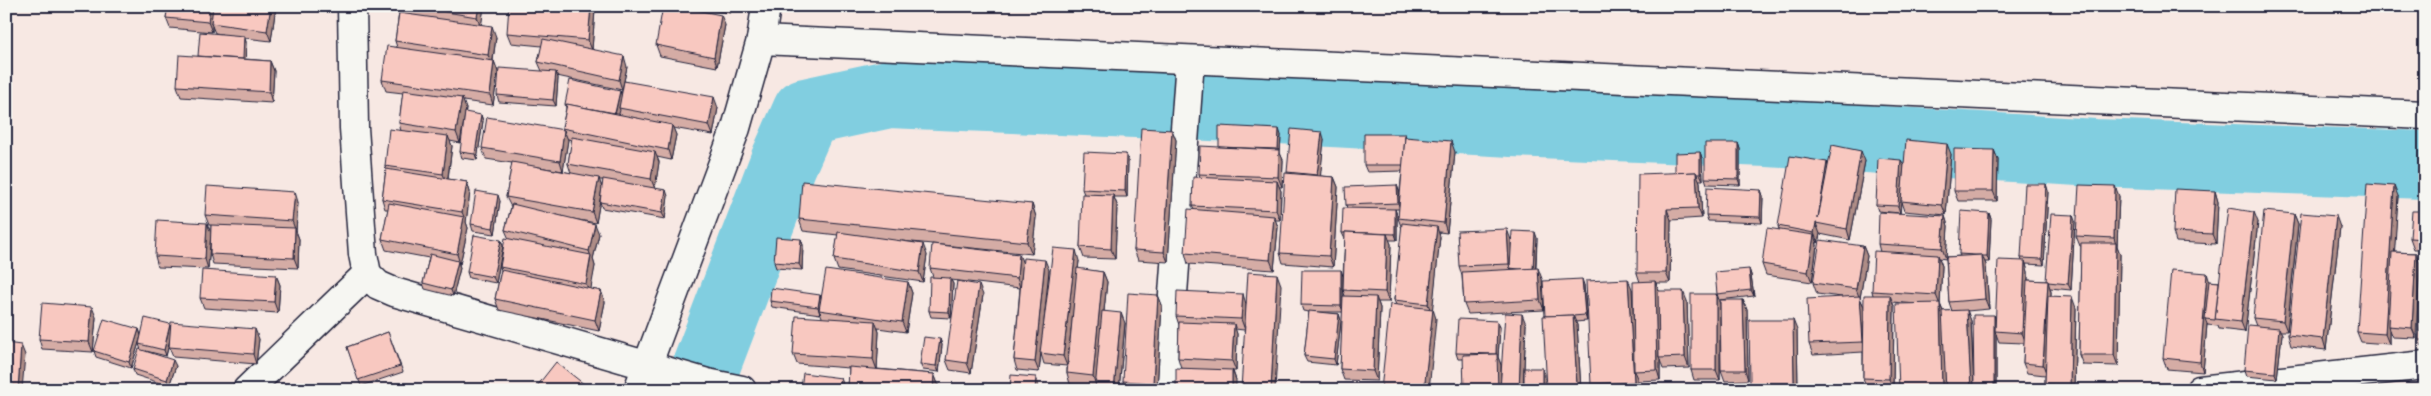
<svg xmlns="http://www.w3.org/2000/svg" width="2431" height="396" font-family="Delius,sans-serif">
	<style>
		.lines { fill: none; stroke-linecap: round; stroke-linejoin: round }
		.river { stroke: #81cee0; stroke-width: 68 }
		.minor-casing { stroke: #22223b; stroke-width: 31 }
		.minor { stroke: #f6f6f2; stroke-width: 28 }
		.wall { fill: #d5aca5; stroke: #22223b; fill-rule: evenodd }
		.shaded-wall { fill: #ae8c86; stroke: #22223b }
		.building { fill: #f8c8c0; stroke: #22223b }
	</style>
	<rect width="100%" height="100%" fill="#f7e8e3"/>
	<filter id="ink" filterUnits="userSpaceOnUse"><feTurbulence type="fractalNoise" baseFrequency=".02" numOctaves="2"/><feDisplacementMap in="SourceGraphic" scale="10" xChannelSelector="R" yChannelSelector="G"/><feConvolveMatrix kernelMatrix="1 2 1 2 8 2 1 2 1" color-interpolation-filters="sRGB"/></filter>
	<g filter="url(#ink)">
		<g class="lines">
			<polyline class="river" points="697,390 783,164 806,112 889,94 1261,109 1512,123 1768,133 2095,153 2425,165"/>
			<defs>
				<g id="minor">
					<polyline points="352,6 354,128 363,254 367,274 378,285 394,292 707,383 742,390"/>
					<polyline points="761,40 2425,115"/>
					<polyline points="247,390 367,274"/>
					<polyline points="638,390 736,128 761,40 766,6"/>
					<polyline points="1166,390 1190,60"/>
					<polyline points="2200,390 2425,365"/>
				</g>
			</defs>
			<use href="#minor" class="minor-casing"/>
			<use href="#minor" class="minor"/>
		</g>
		<g class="wall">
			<polygon points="168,6 276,6 271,41 245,38 246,42 245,59 270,61 274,71 272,103 181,97 177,86 198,56 222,34 215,33 212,26 212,32 170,28 166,18"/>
			<polygon points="397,6 484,6 481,25 496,37 493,61 494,61 498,72 493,105 463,101 466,109 460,143 450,141 452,146 448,179 467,182 470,192 466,222 468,228 460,264 459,264 460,268 453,296 425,289 423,283 429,258 386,250 382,239 388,209 385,209 382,199 386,169 385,166 401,131 399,123 403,93 386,91 382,80 397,47 395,41 399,13"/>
			<polygon points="688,6 731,6 730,13"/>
			<path d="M595,10L592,49L627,67L624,81L718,108L713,135L673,128L676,135L671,160L657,157L659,162L655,188L668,196L665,219L602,208L600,202V199L596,223L573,219L599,234L593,259L595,266L590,289L601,291L605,302L599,331L499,310L495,299L501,270L500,267L509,239L505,230L511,207L506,197L512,163L486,159L482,148L563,130L562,128L566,108L565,104L620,91L621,95L622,90L557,76L558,78L556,106L499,102L497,95L542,71L538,62L542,46L511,43L507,33ZM568,139L572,140L568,164L571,173L538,167L563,171ZM599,180H603L602,187Z"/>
			<polygon points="725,25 717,67 660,56 656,45"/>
			<polygon points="481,115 483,121 477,160 462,158 460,152"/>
			<polygon points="1172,130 1176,140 1168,262 1138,260 1134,250"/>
			<path d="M1405,134L1406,137L1455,152L1447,233L1439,232L1440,237L1432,309L1436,319L1396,305L1394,300L1402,229L1398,218L1399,209H1395L1397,215V240H1389L1391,244L1389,302H1378L1380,308L1377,381L1344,380L1340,369L1343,312H1313L1339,314L1341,321L1336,365L1307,362L1304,356L1309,312L1303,311L1301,305L1343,276L1345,239L1342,233L1347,208L1346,205L1397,185L1399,191V200L1402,171L1367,172L1364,165ZM1343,290L1345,296L1343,301Z"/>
			<polygon points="1281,135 1280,153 1283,160 1282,187 1279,187 1281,191 1280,220 1275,220 1278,227 1274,270 1188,264 1185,253 1194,210 1192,206 1200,177 1199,174 1219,147"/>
			<polygon points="1324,139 1320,176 1334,177 1338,187 1333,267 1283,263 1280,253 1287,174 1287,172"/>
			<polygon points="1738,143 1740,149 1740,185 1707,184 1705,178"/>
			<polygon points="1994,150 1998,160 1997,201 1958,201 1954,191"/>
			<polygon points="1700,152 1702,158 1703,180 1699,180 1700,182 1702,218 1671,220 1670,283 1656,283 1659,291 1687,301 1689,368 1663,369 1660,360 1660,380 1638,381 1637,378 1637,390 1593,390 1591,384 1632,289 1633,317 1640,282 1637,273 1675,173"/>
			<polygon points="1126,154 1128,160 1127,197 1114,197 1117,205 1115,259 1084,258 1080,247 1084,194 1082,189"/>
			<polygon points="1951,154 1946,215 1904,211 1901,202 1900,213 1878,211 1876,205 1901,160 1904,166"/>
			<polygon points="1865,161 1850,240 1820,234 1818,243 1816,243 1817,245 1812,282 1766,275 1762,264 1779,230 1778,226 1827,162 1828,166"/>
			<path d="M2046,184L2048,191L2044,265L2026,264L2028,272V280L2046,281L2075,221L2071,290L2050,288L2051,292V296L2076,308L2074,390H2047L2045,384V375L2027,373L2023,363L2024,343L1999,342L1996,334V390H1899L1917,304L1892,302L1894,306L1893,389L1867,388L1863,378V352L1813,355L1809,344L1842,297L1817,294L1813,283L1863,246L1867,256L1860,298L1864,307L1873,295L1872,291L1880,252L1878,244L1945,216L1948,226L1946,257L1960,256L1959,254L1989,213L1991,219L1989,262H1985L1986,265L1989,309L1967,311L1971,321L1974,387L1995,320L2022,261L2021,258ZM1939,258L1946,259L1949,302L1952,311H1943L1940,304L1942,266Z"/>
			<polygon points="1761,190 1763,196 1762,223 1708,221 1706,215"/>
			<polygon points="2215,191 2218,202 2216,244 2176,242 2173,232"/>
			<polygon points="2119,196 2117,246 2120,254 2118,366 2083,365 2079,355 2081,246 2080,246 2076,236"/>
			<polygon points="2398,196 2394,252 2416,253 2420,264 2416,338 2392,337 2389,330 2389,344 2361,342 2357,332"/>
			<polygon points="500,201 495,234 473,231 471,224"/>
			<polygon points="298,202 296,231 299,239 298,268 213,264 210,254 210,244 208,269 158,267 155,256 211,233 211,225 209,225 205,215"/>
			<polygon points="1032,204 1036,217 1032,254 902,241 927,255 923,282 838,270 834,259 838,235 803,231 799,219"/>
			<polygon points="2425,211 2425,305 2422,296 2423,249 2414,249 2410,238"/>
			<polygon points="2294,214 2298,224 2287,331 2280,331 2282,334 2277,379 2246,376 2244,370 2256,326 2253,318"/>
			<polygon points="2258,222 2245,332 2219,329 2218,326 2207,325 2207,324 2203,372 2167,369 2163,358 2209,281 2219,282"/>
			<polygon points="2340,227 2326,350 2291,346 2288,335"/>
			<polygon points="1537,238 1536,268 1542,279 1544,310 1468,314 1464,304 1462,276 1459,266 1511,240 1511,246"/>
			<polygon points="801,239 803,245 802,270 776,268 774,262"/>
			<polygon points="503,246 496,283 469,278 467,272"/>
			<polygon points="1079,261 1078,269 1103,272 1107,282 1104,311 1125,323 1119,390 1095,390 1095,386 1070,384 1067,373 1067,366 1044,364 1041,354 1039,372 1017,370 1014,360 1020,288 951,280 953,284 951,318 931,317 929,311 933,277 930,268 1022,263 1049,270 1043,332"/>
			<polygon points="1749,269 1751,275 1754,296 1719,300 1717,294"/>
			<polygon points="276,275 280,285 278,313 204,308 200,298"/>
			<polygon points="908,282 912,293 906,332 878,328 879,332 877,369 934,374 938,384 937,390 848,390 849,368 797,364 793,354 822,317 820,312 820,314 772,307 770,301 821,299"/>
			<polygon points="1281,285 1244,330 1235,329 1237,334 1236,371 1233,371 1236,380 1181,368 1178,358 1179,325 1176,316 1246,303"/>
			<polygon points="1584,285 1587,321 1575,322 1577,325 1581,390 1548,390 1545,316"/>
			<polygon points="1716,294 1720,304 1743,300 1747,310 1748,380 1725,381 1721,370 1720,323 1720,380 1694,380 1691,370"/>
			<polygon points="983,295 971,373 950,370 946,360"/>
			<polygon points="1158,295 1162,305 1157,390 1121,390 1126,390 1123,381"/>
			<polygon points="2425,305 2425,346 2422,346 2419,340"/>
			<polygon points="96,317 93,352 42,349 39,339"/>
			<polygon points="1497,321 1500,327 1498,357 1501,365 1501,375 1526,324 1523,390 1464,359 1458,359 1456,353"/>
			<polygon points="171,327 259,339 256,364 173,357 169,347 170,341 166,356 146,351 176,366 169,386 135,375 133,369 141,350 139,344 141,336 131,368 96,357 94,351 139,329 141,336"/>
			<polygon points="1797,330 1798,390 1752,390 1750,383"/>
			<polygon points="388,332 403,372 361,386 347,347"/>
			<polygon points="940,339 942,345 939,372 923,370 920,364"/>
		</g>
		<g class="shaded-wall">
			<polygon points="210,6 215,6 211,23 212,26 212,32 208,22"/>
			<polygon points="271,6 276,6 271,41 267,31"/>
			<polygon points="479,6 484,6 481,28 477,17"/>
			<polygon points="591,6 593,6 595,10 592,50 588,40"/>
			<polygon points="728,6 731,6 730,13"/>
			<polygon points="721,15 725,25 717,67 714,57"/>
			<polygon points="492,26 496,37 492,66 488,55"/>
			<polygon points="244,36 246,42 245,66 242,60"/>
			<polygon points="624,56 627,67 622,90 619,80"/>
			<polygon points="270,61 274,71 272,103 269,92"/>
			<polygon points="494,61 498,72 493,105 490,95"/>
			<polygon points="556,72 558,78 556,106 553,100"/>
			<polygon points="620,91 622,97 619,108 620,110 617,121 615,115"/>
			<polygon points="714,97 718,108 713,135 709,125"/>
			<polygon points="462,98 466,109 460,143 456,132"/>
			<polygon points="481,115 483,121 477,160 475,154"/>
			<polygon points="672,125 676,135 671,160 668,150"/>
			<polygon points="1279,129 1281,135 1280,153 1283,160 1282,187 1278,177 1278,149"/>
			<polygon points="564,130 568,140 563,171 560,161"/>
			<polygon points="1172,130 1176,140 1168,262 1164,252"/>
			<polygon points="1322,132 1324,139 1320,181 1317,175"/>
			<polygon points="448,136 452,146 447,184 443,174"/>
			<polygon points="1451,141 1455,152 1447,233 1444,223"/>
			<polygon points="1738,143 1740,149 1740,185 1738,179"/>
			<polygon points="1947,144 1951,154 1946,215 1942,205"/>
			<polygon points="1994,150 1998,160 1997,201 1993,191"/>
			<polygon points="1861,151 1865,161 1850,240 1847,229"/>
			<polygon points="655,152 659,162 655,189 651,179"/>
			<polygon points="1700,152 1702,158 1703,180 1700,174"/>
			<polygon points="1126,154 1128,160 1127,197 1125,191"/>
			<polygon points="1901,160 1904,166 1900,213 1898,206"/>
			<polygon points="1827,162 1830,173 1818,218"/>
			<polygon points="1696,172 1700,182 1702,218 1698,208"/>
			<polygon points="1334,177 1338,187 1333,267 1329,256"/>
			<polygon points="599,178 602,188 596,223 592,212"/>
			<polygon points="1277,181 1281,191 1280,220 1276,210"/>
			<polygon points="467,182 470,192 466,222 468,228 460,264 457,254 464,217 462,212"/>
			<polygon points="2046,184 2048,191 2044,265 2042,259"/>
			<polygon points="1397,185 1399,191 1400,209 1398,203"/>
			<polygon points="2115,186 2119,196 2117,246 2120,254 2118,366 2114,355 2116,245 2114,238"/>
			<polygon points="2394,186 2398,196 2390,326 2388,326 2389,330 2389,344 2385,334"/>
			<polygon points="666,190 668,196 665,219 662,213"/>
			<polygon points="1761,190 1763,196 1762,223 1760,217"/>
			<polygon points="2215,191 2218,202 2216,244 2212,234"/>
			<polygon points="295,192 298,202 296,231 299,239 298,268 294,258 295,229 292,221"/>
			<polygon points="498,195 500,201 495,234 493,228"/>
			<polygon points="1113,195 1117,205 1115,259 1111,249"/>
			<polygon points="1032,204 1036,217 1032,254 1027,242"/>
			<polygon points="1395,209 1397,215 1397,240 1395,234"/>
			<polygon points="1667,209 1671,220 1670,283 1666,273"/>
			<polygon points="2254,212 2258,222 2245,332 2241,322"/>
			<polygon points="1989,213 1991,219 1989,262 1987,256"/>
			<polygon points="2294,214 2298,224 2287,331 2283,321"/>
			<polygon points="2073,215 2075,221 2071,290 2068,284"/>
			<polygon points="1274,216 1278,227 1274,270 1270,260"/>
			<polygon points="1945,216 1948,226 1946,259 1942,248"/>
			<polygon points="2336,216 2340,227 2326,350 2323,339"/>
			<polygon points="207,223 211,233 208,269 205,259"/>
			<polygon points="1816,223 1820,234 1818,243 1814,233"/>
			<polygon points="595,224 599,234 593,259 595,266 590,294 586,284 591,257 589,251"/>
			<polygon points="1437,227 1440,237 1432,314 1428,304"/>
			<polygon points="1507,229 1511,240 1512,269 1510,268 1509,264"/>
			<polygon points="1535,232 1537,238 1535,276 1533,270"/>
			<polygon points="1387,234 1391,244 1389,302 1385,292"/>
			<polygon points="1814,235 1817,245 1812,282 1808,272"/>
			<polygon points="801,239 803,245 802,270 799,264"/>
			<polygon points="501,240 503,246 496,283 493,277"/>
			<polygon points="923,244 927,255 923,282 919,272"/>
			<polygon points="1863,246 1867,256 1860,298 1864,307 1866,352 1863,342 1860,299 1856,289"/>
			<polygon points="1076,250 1079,261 1067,366 1063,356"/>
			<polygon points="2416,253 2420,264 2416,338 2412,328"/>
			<polygon points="1019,254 1023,264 1020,288 1017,278"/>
			<polygon points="1938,255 1942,266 1940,304 1944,314 1946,390 1942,390 1940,305 1936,295"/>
			<polygon points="1982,255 1986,265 1989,309 1985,299"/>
			<polygon points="1045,260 1049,270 1039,372 1035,362"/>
			<polygon points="458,261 460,268 453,296 451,290"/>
			<polygon points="2025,261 2028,272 2026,343 2022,333"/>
			<polygon points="1538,268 1542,279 1544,310 1540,300"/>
			<polygon points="1749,269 1751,275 1754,296 1751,290"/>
			<polygon points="1341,270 1343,276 1343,312 1341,306"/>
			<polygon points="1103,272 1107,282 1096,386 1093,376"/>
			<polygon points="2207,273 2210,283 2205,319 2207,324 2203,372 2200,362"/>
			<polygon points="1277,274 1281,285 1275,390 1271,390"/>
			<polygon points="276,275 280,285 278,313 274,302"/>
			<polygon points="950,278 953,284 951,318 949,312"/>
			<polygon points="1582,279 1584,285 1587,321 1585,315"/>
			<polygon points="1628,279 1632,289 1636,371 1634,371 1637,378 1637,390 1634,382"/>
			<polygon points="1655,281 1659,292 1659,358 1660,360 1660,380 1657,370"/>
			<polygon points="2048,281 2051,292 2047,375 2043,365"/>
			<polygon points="908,282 912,293 906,332 902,322"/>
			<polygon points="979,285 983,295 971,373 967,363"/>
			<polygon points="601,291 605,302 599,331 595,320"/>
			<polygon points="1683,291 1687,301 1689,368 1685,357"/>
			<polygon points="1243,294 1246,304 1245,330 1241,319"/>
			<polygon points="1716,294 1720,304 1720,380 1716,370"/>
			<polygon points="820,295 822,301 819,310 820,314 818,307"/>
			<polygon points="1158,295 1162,305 1157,390 1156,390 1153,383"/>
			<polygon points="1890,295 1894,306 1893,389 1889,379"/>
			<polygon points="1376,297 1380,308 1377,381 1373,371"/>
			<polygon points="2072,297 2076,308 2074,390 2071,390 2070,385"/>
			<polygon points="1743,300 1747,310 1748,380 1745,370"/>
			<polygon points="92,307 96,317 93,352 89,342"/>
			<polygon points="1433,309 1436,319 1429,390 1424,390"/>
			<polygon points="1967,310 1971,321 1974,390 1971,390"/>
			<polygon points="1121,313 1125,323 1119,390 1114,390"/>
			<polygon points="1339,314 1341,321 1336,365 1334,359"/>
			<polygon points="1522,314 1526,324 1523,390 1519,390"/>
			<polygon points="1573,315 1577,325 1581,390 1579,390 1577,386"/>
			<polygon points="1994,315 1996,321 1995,331 1996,334 1996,390 1994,390"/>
			<polygon points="1793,320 1797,330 1798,390 1797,390 1794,383"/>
			<polygon points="875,321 879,332 877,370 873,359"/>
			<polygon points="1497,321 1500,327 1498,357 1501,365 1501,390 1498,390 1496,355"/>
			<polygon points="170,324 172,331 166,356 164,350"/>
			<polygon points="1234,324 1237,334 1236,371 1232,361"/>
			<polygon points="2279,328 2282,334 2277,379 2275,373"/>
			<polygon points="139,329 141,336 131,368 129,362"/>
			<polygon points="255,329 259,339 256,364 253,354"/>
			<polygon points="940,339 942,345 939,372 936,366"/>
			<polygon points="21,345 25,355 22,390 18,390"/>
			<polygon points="173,360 176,366 169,386 167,380"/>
			<polygon points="1542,368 1545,374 1545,390 1542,390"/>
			<polygon points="1232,370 1236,380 1236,390 1232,390"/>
			<polygon points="934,374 938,384 937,390 933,390"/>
			<polygon points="1036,377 1038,383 1038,390 1035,390"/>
			<polygon points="841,378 843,384 842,390 839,390"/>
			<polygon points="585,385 587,390 581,390"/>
		</g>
		<g class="building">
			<polygon points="168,6 210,6 208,22 166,18"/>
			<polygon points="213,6 271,6 267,31 211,23"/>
			<polygon points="409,6 479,6 477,17"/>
			<polygon points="509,6 591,6 588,40 507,33"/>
			<polygon points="663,6 677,6 721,15 714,57 656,45"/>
			<polygon points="399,13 492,26 488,55 395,41"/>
			<polygon points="200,32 244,36 243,59 198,56"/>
			<polygon points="543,39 624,56 619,80 538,62"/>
			<polygon points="387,46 494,61 490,95 382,80"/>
			<polygon points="179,55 270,61 269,92 177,86"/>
			<polygon points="499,68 556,72 553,100 497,95"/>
			<polygon points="570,80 620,91 615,113 565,104"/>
			<polygon points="624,81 714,97 709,125 619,108"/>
			<polygon points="403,90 462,98 456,132 399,123"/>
			<polygon points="567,104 672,125 668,150 562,128"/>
			<polygon points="465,112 481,115 475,154 460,152"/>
			<polygon points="487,117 564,130 560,161 482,148"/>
			<polygon points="1219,126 1279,129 1278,149 1219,147"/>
			<polygon points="1141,128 1172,130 1164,252 1134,250"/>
			<polygon points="389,129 448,136 443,174 385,166"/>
			<polygon points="1291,129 1322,132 1317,175 1287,172"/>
			<polygon points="1364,134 1405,134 1403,165 1364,165"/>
			<polygon points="572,137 655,152 651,179 568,164"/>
			<polygon points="1405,137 1451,141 1444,223 1398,218"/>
			<polygon points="1906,140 1947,144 1942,205 1901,201"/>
			<polygon points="1705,143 1738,143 1738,179 1705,178"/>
			<polygon points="1832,145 1861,151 1847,229 1816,223 1814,233 1778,226 1790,156 1827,162 1818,218"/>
			<polygon points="1200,146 1279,150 1278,177 1199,174"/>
			<polygon points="1954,149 1994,150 1993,191 1954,191"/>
			<polygon points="1084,152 1126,154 1125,191 1082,189"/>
			<polygon points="1700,152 1700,174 1697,174 1696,172 1675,173 1675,153"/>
			<polygon points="1878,158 1901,160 1898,206 1876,205"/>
			<polygon points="512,162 599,178 592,212 506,197"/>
			<polygon points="386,169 467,182 462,212 382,199"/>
			<polygon points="1696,172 1698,208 1667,209 1666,273 1637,273 1638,174"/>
			<polygon points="1285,173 1334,177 1329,256 1280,253"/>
			<polygon points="1193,177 1277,181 1276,210 1192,206"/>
			<polygon points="603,179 666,190 662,213 600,202"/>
			<polygon points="802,181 1032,204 1027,242 799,219"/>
			<polygon points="2025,184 2046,184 2042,259 2021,258"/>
			<polygon points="2367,184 2394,186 2385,334 2357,332"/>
			<polygon points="1397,185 1398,203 1346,205 1345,187"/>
			<polygon points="2079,185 2115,186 2114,238 2076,236"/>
			<polygon points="207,186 295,192 292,221 205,215"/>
			<polygon points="1707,187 1761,190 1760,217 1706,215"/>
			<polygon points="2175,189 2215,191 2212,234 2173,232"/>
			<polygon points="476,191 498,195 493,228 471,224"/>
			<polygon points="1082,194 1113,195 1111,249 1080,247"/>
			<polygon points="389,203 464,217 457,254 382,239"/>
			<polygon points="512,204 595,224 589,251 505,230"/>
			<polygon points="1343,208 1395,209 1395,234 1345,232 1345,233 1342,233"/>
			<polygon points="2228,208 2254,212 2241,322 2215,319"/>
			<polygon points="1188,209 1274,216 1270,260 1185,253"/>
			<polygon points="1961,211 1989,213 1987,256 1982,256 1982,255 1975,255 1959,254"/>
			<polygon points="2264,211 2294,214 2283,321 2253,318"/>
			<polygon points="2412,211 2425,211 2425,296 2422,296 2423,239 2410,238"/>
			<polygon points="1879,212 1945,216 1942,248 1878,244"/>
			<polygon points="2301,213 2336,216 2323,339 2288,335"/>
			<polygon points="2051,214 2073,215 2068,284 2048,282 2048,281 2046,281"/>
			<polygon points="157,220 207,223 205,259 155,256"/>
			<polygon points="1402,223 1437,227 1428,304 1394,300"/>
			<polygon points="211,225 295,228 294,258 210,254"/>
			<polygon points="1767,228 1814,235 1808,272 1762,264"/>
			<polygon points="1507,229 1509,264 1459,266 1457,231"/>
			<polygon points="1512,231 1535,232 1533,269 1519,269 1510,268"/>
			<polygon points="838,232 923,244 919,272 834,259"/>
			<polygon points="1345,232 1387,234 1385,292 1343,290"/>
			<polygon points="474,235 501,240 493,277 467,272"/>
			<polygon points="776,237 801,239 799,264 774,262"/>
			<polygon points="505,238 591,255 586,284 500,267"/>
			<polygon points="1820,240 1863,246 1856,289 1813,283"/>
			<polygon points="2081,243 2116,243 2114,355 2079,355"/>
			<polygon points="932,244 1019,254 1017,278 930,268"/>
			<polygon points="1053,248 1076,250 1063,356 1040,353"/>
			<polygon points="1874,251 1938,255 1936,295 1872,291"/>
			<polygon points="2392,252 2416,253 2412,328 2388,326"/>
			<polygon points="430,254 458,261 451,290 423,283"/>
			<polygon points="1982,255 1985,299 1949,302 1946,257"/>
			<polygon points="1023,258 1045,260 1035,362 1014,360"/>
			<polygon points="1998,260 2025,261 2022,333 1995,331"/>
			<polygon points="1077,268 1103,272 1093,376 1067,373"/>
			<polygon points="1538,268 1540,300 1464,304 1462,272"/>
			<polygon points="1749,269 1751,290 1717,294 1715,272"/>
			<polygon points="202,270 276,275 274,302 200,298"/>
			<polygon points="501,270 601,291 595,320 495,299"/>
			<polygon points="826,270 908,282 902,322 819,310"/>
			<polygon points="1302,270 1341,270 1341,306 1301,305"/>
			<polygon points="2171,270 2207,273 2200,362 2163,358"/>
			<polygon points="1248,272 1277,274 1271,390 1241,390"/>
			<polygon points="930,277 950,278 949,312 929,311"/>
			<polygon points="1582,279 1585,315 1573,316 1573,315 1545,316 1543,281"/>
			<polygon points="1628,279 1634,382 1591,384 1586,281"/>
			<polygon points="2027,280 2048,281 2043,365 2023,363"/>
			<polygon points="957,281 979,285 967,363 946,360"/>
			<polygon points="1655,281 1657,370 1634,371 1633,282"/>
			<polygon points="2209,281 2219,282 2215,320 2205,319"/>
			<polygon points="771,288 820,295 818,307 770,301"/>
			<polygon points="1177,291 1243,294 1241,319 1176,316"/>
			<polygon points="1658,291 1683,291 1685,357 1659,358"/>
			<polygon points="1128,293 1158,295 1153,383 1123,381"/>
			<rect x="1691" y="294" width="25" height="76"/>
			<polygon points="1864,295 1890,295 1889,379 1863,378"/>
			<polygon points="1343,296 1376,297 1373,371 1340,369"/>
			<polygon points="1860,296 1863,342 1809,344 1807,299"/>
			<polygon points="2048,296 2072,297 2070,385 2045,384"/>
			<polygon points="1720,300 1743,300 1745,370 1721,370"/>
			<polygon points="42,303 92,307 89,342 39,339"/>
			<polygon points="1940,303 1942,390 1899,390 1896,304"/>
			<polygon points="1390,304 1433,309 1424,390 1381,390"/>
			<polygon points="2421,305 2425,305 2425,340 2419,340"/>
			<polygon points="1967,310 1971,390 1946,390 1942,311"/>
			<polygon points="1102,311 1121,313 1114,390 1095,390"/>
			<polygon points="1309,311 1339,314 1334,359 1304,356"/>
			<polygon points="1505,313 1522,314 1519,390 1500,390"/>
			<polygon points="1573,315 1577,386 1547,389 1543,316"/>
			<polygon points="1973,315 1994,315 1994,390 1974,390"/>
			<polygon points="796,316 875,321 873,359 793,354"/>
			<polygon points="145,318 170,324 164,350 139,344"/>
			<polygon points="104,319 139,329 129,362 94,351"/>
			<polygon points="1458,319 1497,321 1496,354 1456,353"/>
			<polygon points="1749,320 1793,320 1794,383 1750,383"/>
			<polygon points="171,322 255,329 253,354 169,347"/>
			<polygon points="1179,322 1234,324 1232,361 1178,358"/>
			<polygon points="2248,325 2279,328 2275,373 2244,370"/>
			<polygon points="388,332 400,366 358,380 347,347"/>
			<polygon points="924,337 940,339 936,366 920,364"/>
			<polygon points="6,343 21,345 18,390 6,390"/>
			<polygon points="139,349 173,360 167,380 133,369"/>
			<polygon points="1497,354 1498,390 1464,390 1463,355"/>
			<polygon points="556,362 585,385 581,390 534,390"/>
			<polygon points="849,367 934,374 933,390 848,390"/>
			<polygon points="1176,368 1232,370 1232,390 1176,390"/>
			<rect x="1524" y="368" width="18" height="22"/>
			<polygon points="803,373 841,378 839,390 801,389"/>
			<polygon points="1011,375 1036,377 1035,390 1010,390"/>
		</g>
	</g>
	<rect width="2431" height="396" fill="none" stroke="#f6f6f2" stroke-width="25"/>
	<rect x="12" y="12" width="2406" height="371" fill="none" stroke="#22223b" stroke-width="2" filter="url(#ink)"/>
</svg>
